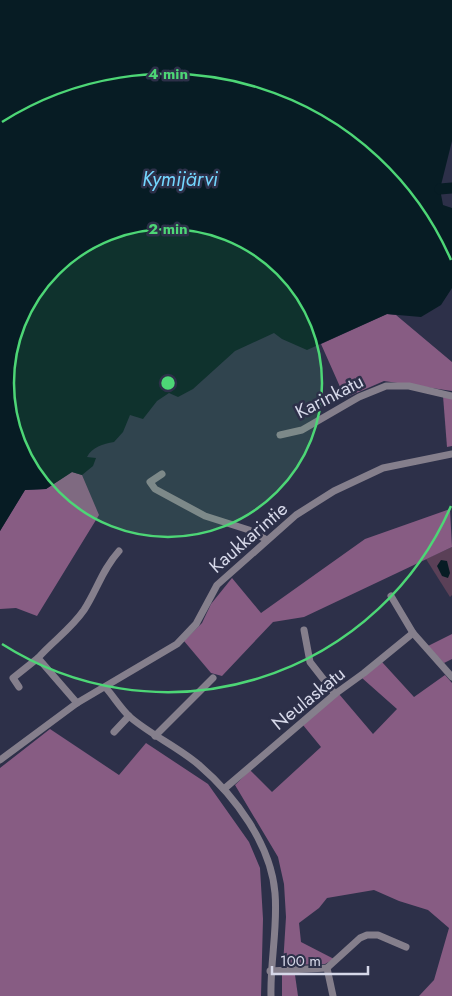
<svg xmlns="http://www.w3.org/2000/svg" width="452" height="996" font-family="Jost,sans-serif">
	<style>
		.green { fill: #5a4057 }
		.forest { fill: #875c83 }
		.water { fill: #071c24 }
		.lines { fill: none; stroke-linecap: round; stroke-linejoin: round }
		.river { stroke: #071c24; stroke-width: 11 }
		.minor { stroke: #857f8c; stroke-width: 7 }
		.ring { fill: none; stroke: #4dd676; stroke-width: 2.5 }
		.labels { text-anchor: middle; stroke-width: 5; stroke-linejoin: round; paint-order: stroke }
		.street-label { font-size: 19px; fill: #d6d8e9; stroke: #2d3049 }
		.water-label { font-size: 20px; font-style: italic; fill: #73d6fe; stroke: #2d3049 }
		.centre { fill: #4dd676; stroke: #2d3049; stroke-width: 2.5 }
		.ring-label { font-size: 15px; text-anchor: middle; font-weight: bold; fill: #4dd676; stroke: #2d3049; stroke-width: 5; stroke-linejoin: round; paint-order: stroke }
	</style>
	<rect width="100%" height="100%" fill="#2d3049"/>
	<polygon class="green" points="452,547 452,595 450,597 426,559"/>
	<g class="forest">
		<polygon points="387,314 396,315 452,362 452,391 384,381 345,398 321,344"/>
		<polygon points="443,396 452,399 452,446 447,447"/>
		<polygon points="72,472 82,475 99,515 37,616 16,608 0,609 0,531 25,490 46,489"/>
		<polygon points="450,509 452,547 304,617 273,622 222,676 211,673 184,641 202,623 211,604 232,578 261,613 365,539"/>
		<polygon points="452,634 452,659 444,663 428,646"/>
		<polygon points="382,662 414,697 445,675 452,683 452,996 419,996 434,980 449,928 428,910 399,901 374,890 327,898 319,908 299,923 301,942 334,959 325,964 283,965 286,917 284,884 278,857 235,785 250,770 272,792 321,747 303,725 339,694 373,734 397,709 362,678"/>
		<polygon points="50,729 119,775 146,743 208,784 249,842 260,868 263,919 261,996 0,996 0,768"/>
		<polygon points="282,975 295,975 298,996 282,996"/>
	</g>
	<g class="water">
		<path d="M0,0H452V141L440,189L443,205L452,208V288L441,305L421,317L387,314L307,350L282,339L274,333L235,351L193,389L178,397L169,393L157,401L143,419L130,415L123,432L114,442C103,444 92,447 87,457L96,458L93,466L82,475L72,472L46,489L25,490L0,531Z"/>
		<polygon points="441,560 447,561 450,573 448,578 442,576 437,566"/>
	</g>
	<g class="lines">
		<polyline class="river" points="440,189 452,188"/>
		<g class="minor">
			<polyline points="280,435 302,430 359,397 386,386 409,386 452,396"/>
			<polyline points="162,474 150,482 155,489 205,516 249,530 267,540"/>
			<polyline points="391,596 413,633 452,677"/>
			<polyline points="304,630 310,662 335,694"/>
			<polyline points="19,687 13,678 38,658"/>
			<path d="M106,688C114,697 121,709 130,717C151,735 178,747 199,765C235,796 271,844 275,893C278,927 270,962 271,996"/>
			<path d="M77,703L38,658C53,641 71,629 84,610C97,590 102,570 119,551"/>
			<polyline points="114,732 129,716"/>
			<polyline points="155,736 213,678"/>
			<polyline points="0,760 77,703 177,644 196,624 217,585 296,515 334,491 383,468 452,454"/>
			<polyline points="224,789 335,694 364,673 413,633"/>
			<polyline points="327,968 333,996"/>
			<polyline points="270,971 327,968 360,938 367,935 378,935 406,947"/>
		</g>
	</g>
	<circle cx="168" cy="383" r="154" fill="#4dd676" fill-opacity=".12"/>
	<g class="ring">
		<circle cx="168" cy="383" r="154"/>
		<path d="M451 506A309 309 0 0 1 2 644M2 122A309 309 0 0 1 451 260"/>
	</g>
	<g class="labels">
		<g class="street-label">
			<text transform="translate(329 396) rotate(-27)" y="7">Karinkatu</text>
			<text transform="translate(248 537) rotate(-41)" y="7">Kaukkarintie</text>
			<text transform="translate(308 698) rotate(-39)" y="7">Neulaskatu</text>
		</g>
		<g class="water-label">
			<text x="180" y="186">Kymijärvi</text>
		</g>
	</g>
	<circle cx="168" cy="383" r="8" class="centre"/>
	<g class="ring-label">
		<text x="168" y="79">4 min</text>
		<text x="168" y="234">2 min</text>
	</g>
	<path d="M272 966v8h96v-8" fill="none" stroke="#d6d8e9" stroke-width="2.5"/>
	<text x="280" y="966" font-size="15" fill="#d6d8e9" stroke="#2d3049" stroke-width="4" paint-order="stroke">100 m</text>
</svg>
